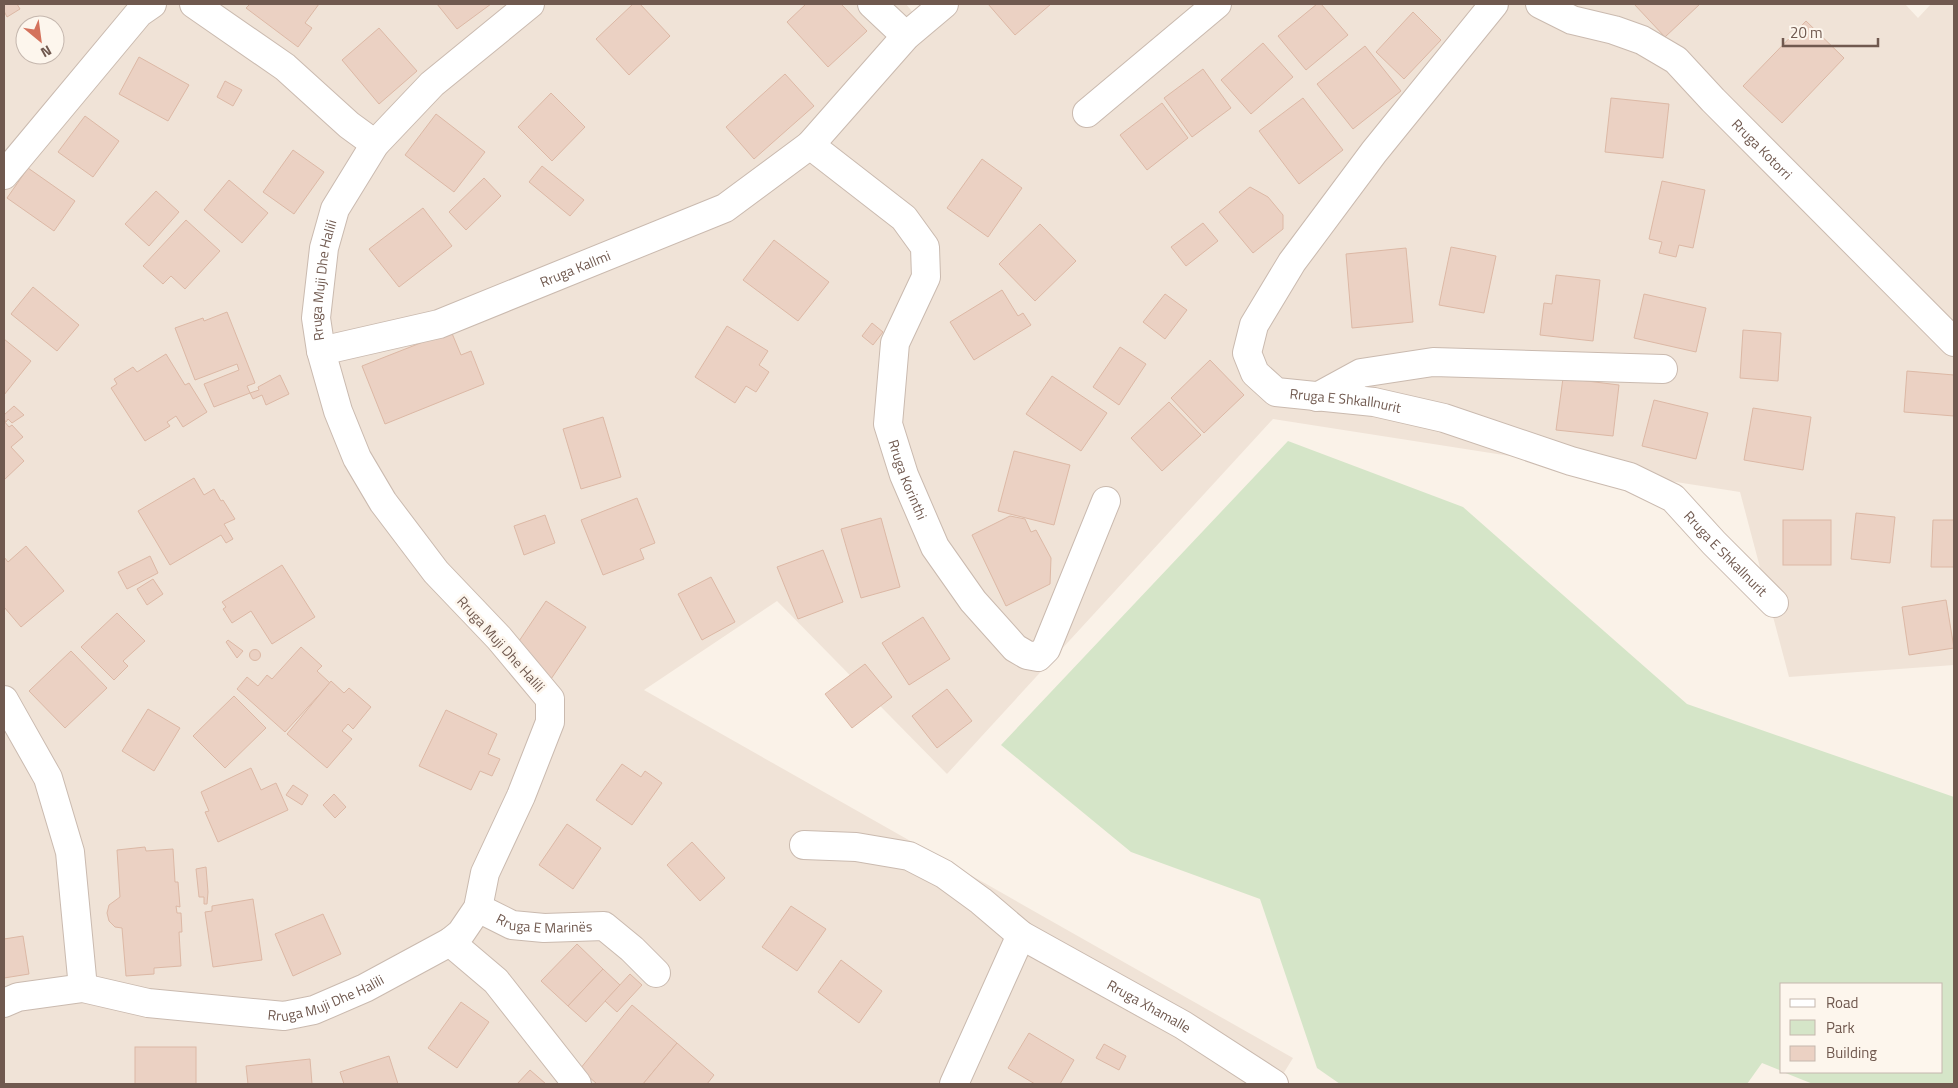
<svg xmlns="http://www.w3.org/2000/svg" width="1958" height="1088" font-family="'Titillium Web',sans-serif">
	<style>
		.residential { fill: #f0e3d7; fill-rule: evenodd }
		.green { fill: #d5e5c8 }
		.building { fill: #ebd1c3; stroke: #dcb8a5 }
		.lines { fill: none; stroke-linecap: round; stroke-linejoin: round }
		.minor-casing { stroke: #cabaaf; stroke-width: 30 }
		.minor { stroke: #fff; stroke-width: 28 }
		.labels { text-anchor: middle; stroke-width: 5; stroke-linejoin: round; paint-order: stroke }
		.street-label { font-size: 14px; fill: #70594f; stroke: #fdf6ed }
	</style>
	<rect width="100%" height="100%" fill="#faf2e8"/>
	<path class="residential" d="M4,4H906L923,25L949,4H1905L1918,18L1931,4H1954V665L1789,677L1740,492L1273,419L947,774L777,601L644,690L1293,1058L1277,1084H4ZM25,25H55V55H25Z"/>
	<polygon class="green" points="1288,441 1463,507 1687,704 1954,797 1954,1084 1813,1084 1783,1072 1942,1072 1942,984 1782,984 1782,1071 1762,1063 1747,1084 1340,1084 1317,1068 1260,899 1131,852 1001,745"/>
	<g class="building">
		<polygon points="4,4 17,4 20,9 7,17 4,11"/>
		<polygon points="250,4 319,4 305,23 312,28 298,47 246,8"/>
		<polygon points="437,4 491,4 457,29"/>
		<polygon points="633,4 640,4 670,36 629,75 596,39"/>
		<polygon points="806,4 841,4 867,31 828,67 787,22"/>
		<polygon points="988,4 1051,4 1015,35"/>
		<polygon points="1317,4 1321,4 1348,35 1306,70 1278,36"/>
		<polygon points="1634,4 1700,4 1665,37"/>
		<polygon points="1413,12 1441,40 1404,79 1376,52"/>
		<polygon points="1806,21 1844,58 1782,123 1743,86"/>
		<polygon points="379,28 417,71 379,104 342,60"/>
		<polygon points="1263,43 1293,77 1251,114 1221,80"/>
		<polygon points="1365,46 1401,91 1353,129 1317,84"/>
		<polygon points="139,57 189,85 168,121 119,94"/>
		<polygon points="1203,69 1231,108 1192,137 1164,98"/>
		<polygon points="785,74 814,106 754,159 726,127"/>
		<polygon points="225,81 242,90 233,106 217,97"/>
		<polygon points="551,93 585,127 552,161 518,127"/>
		<polygon points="1303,98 1343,150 1299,184 1259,131"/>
		<polygon points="1611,98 1669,104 1663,158 1605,152"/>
		<polygon points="1162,103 1188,138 1147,170 1120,135"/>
		<polygon points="436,114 485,152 454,192 405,155"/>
		<polygon points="85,116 119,141 93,177 58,152"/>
		<polygon points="293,150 324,172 294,214 263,192"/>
		<polygon points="982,159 1022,188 988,237 947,208"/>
		<polygon points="542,166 584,200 570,216 529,182"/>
		<polygon points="28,168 75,201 54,231 7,198"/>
		<polygon points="484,178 501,196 466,230 449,212"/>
		<polygon points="229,180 268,213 242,243 204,210"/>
		<polygon points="1662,181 1705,190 1693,248 1679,245 1676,257 1659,253 1662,242 1649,239"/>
		<polygon points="1250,187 1268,197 1283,215 1283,229 1253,253 1219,212"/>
		<polygon points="156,191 179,212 149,246 125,224"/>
		<polygon points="423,208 452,246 399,287 369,249"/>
		<polygon points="186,220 220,251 185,289 171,276 163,284 143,266"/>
		<polygon points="1203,223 1218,241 1186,266 1171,247"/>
		<polygon points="1040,224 1076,261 1035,301 999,264"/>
		<polygon points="774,240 829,282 798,321 743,280"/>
		<polygon points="1451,247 1496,256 1484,313 1439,305"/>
		<polygon points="1406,248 1413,322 1352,328 1346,254"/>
		<polygon points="1556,275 1600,280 1593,341 1540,335 1544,303 1552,304"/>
		<polygon points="33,287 79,325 57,351 11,314"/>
		<polygon points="1002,290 1018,316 1023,313 1031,325 974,360 950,322"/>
		<polygon points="1165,294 1187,310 1165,339 1143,322"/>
		<polygon points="1644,294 1706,308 1696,352 1634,338"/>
		<polygon points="227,312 255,383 247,386 250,393 214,407 204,384 239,370 237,364 195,380 175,328 203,318 204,321"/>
		<polygon points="872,323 883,332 873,345 862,336"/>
		<polygon points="727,326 768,351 759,365 769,372 756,392 746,386 735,403 695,377"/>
		<polygon points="1743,330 1781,333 1778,381 1740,378"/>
		<polygon points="451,331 461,355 471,351 484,384 385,424 362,366"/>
		<polygon points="4,339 31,361 4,395"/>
		<polygon points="1120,347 1146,364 1119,405 1093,387"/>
		<polygon points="166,354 185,385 189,383 207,412 183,427 176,416 167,422 170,426 145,441 111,388 117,384 114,379 133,367 137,372"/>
		<polygon points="1210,360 1244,395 1204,433 1171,398"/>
		<polygon points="1907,371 1954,375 1954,416 1904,412"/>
		<polygon points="280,375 289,394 266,405 262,395 253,399 250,393 259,390 258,387"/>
		<polygon points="1052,376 1107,413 1081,451 1026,414"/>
		<polygon points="1563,378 1619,385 1613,436 1556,430"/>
		<polygon points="1654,400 1708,413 1696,459 1642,446"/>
		<polygon points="1169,402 1201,435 1162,471 1131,438"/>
		<polygon points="14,406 24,415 12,423 8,419 6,422 4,419 4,415"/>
		<polygon points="1753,408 1811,417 1803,470 1744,460"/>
		<polygon points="603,417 621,477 581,489 563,429"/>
		<polygon points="4,421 9,427 12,425 23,437 11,447 24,461 4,480"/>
		<polygon points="1014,451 1070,465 1054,525 998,511"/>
		<polygon points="194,478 204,495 214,489 221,501 223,500 235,519 224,524 233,539 226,543 221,535 170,565 138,511"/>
		<polygon points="637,498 655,543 640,549 644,559 603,575 581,520"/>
		<polygon points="1856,513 1895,517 1890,563 1851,559"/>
		<polygon points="545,515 555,543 524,555 514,526"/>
		<polygon points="1010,516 1025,519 1031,532 1036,530 1051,558 1050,584 1006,606 972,535"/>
		<polygon points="881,518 900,587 861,598 841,529"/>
		<rect x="1783" y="520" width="48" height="45"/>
		<polygon points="1933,520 1954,520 1954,567 1931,567"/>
		<polygon points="26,546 64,591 21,627 4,607 4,557 8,562"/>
		<polygon points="823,550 843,602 798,619 777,567"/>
		<polygon points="150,556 158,573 127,589 118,572"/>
		<polygon points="282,565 315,617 272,644 251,611 232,623 223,609 226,607 222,602"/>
		<polygon points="711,577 735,622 702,640 678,594"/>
		<polygon points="153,579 163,594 147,605 137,589"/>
		<polygon points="1946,600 1954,648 1909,655 1902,607"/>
		<polygon points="546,601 586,627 551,679 511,653"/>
		<polygon points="117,613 145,641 123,661 128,666 114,680 81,647"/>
		<polygon points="923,617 950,659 909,685 882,643"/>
		<polygon points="228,640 243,651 237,658 226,642"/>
		<polygon points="301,647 322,666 317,671 330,683 285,732 237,689 247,677 258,686 267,675 272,679"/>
		<circle cx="255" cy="655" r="5.5"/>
		<polygon points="71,651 107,688 65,728 29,691"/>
		<polygon points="865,664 892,697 852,728 825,694"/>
		<polygon points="331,681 344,693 349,688 371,707 353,729 348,724 342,731 352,739 327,768 287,734"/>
		<polygon points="947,689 972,721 937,748 912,716"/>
		<polygon points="234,696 266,728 225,768 193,736"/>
		<polygon points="148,709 180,728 154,771 122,751"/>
		<polygon points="446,710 497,734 488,754 500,759 492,776 480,771 471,790 419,766"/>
		<polygon points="622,764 641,777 645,771 662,783 632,825 596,800"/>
		<polygon points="251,768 261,790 276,783 288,810 218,842 205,812 209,811 201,792"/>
		<polygon points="293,785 308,795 302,805 286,795"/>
		<polygon points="334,794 346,807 335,818 323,805"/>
		<polygon points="567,824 601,848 573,889 539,865"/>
		<polygon points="692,842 725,878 700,901 667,865"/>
		<polygon points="145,847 146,851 173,849 175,882 178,882 180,907 176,906 177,913 181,913 182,932 179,932 181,966 154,968 154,974 126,976 122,928 115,927 109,921 107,913 109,905 120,897 117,850"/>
		<polygon points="206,867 208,892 207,904 204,904 204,897 199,897 196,869"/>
		<polygon points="253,899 262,960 213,967 205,912 212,911 212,906"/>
		<polygon points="791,906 826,929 797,971 762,947"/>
		<polygon points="323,914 341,954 293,976 275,934"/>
		<polygon points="23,936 29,974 4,978 4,939"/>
		<polygon points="577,944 603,969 568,1006 541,981"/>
		<polygon points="841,960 882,991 859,1023 818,992"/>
		<polygon points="603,969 620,985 586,1022 568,1006"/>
		<polygon points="630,974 642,985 617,1012 605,1001"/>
		<polygon points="461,1002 489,1022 457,1068 428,1048"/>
		<polygon points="632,1005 677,1043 643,1084 597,1084 580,1069"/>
		<polygon points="1029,1033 1074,1060 1060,1084 1035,1084 1008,1068"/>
		<polygon points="677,1043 714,1075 707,1084 643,1084"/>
		<polygon points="1104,1044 1126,1056 1119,1070 1096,1058"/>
		<rect x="135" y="1047" width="61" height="37"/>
		<polygon points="389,1056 398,1084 344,1084 340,1072"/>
		<polygon points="310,1059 312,1084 248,1084 246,1066"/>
		<polygon points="530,1070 546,1084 517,1084"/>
	</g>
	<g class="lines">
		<defs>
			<g id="minor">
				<polyline points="194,4 285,67 349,125 375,144"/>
				<polyline points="872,4 906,36"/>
				<path id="s1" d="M1494,4L1374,152L1292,262L1254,325L1247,353L1255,373L1276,392L1374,402L1444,418L1571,461L1630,477L1673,498L1714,543L1774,603"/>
				<path id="s2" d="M1540,4L1572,20L1614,30L1642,40L1676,60L1713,100L1954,342"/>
				<polyline points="1087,113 1217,4"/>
				<path id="s3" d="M810,145L904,218L925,247L926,277L895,343L888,424L904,475L935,547L973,601L1015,648L1027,655L1038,657L1046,649L1106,501"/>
				<polyline points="4,175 139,13 152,4"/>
				<path id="s4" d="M321,351L439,324L725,208L810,145L906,36L944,4"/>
				<polyline points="1317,397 1361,373 1433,362 1663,369"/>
				<polyline points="4,700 48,778 70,852 83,988"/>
				<path id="s5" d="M804,845L856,847L909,856L944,874L981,901L1021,935L1183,1025L1274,1084"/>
				<path id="s6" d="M478,908L512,925L544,928L604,926L632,949L656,973"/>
				<polyline points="450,942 496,981 577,1084"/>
				<path id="s7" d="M4,1003L18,997L83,988L148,1003L284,1016L314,1010L365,988L450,942L461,933L478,908L485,873L521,796L550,722V699L499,638L436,572L383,502L357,458L338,411L321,351L316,318L324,248L335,209L375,144L432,84L530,4"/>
				<polyline points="954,1084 1021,935"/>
			</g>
		</defs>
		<use href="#minor" class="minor-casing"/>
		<use href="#minor" class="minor"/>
	</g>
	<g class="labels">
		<g class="street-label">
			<text dy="5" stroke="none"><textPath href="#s2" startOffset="272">Rruga Kotorri</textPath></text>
			<text dy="5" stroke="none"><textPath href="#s4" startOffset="268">Rruga Kallmi</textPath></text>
			<text dy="5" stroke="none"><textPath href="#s7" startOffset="1229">Rruga Muji Dhe Halili</textPath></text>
			<text dy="5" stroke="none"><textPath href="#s1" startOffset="550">Rruga E Shkallnurit</textPath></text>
			<text dy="5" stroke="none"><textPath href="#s3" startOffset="398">Rruga Korinthi</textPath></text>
			<text dy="5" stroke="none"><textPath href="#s1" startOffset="970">Rruga E Shkallnurit</textPath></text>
			<text transform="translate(501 644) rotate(48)" y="5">Rruga Muji Dhe Halili</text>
			<text dy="5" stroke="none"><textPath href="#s6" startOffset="70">Rruga E Marinës</textPath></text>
			<text dy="5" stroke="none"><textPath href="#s7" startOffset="329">Rruga Muji Dhe Halili</textPath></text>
			<text dy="5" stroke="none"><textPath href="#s5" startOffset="390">Rruga Xhamalle</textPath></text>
		</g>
	</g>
	<rect width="1958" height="1088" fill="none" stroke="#70594f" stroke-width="10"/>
	<rect x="1780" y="983" width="162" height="90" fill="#fdf6ed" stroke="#c5b7ae"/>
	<rect x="1790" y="999" width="25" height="8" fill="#ffffff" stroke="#c5b7ae"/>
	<text x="1826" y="1008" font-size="15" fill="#70594f">Road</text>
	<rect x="1790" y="1020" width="25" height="15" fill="#d5e5c8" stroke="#c5b7ae"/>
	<text x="1826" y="1033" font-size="15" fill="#70594f">Park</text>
	<rect x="1790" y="1046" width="25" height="15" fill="#ebd1c3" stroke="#c5b7ae"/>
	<text x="1826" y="1058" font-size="15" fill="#70594f">Building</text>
	<g transform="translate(40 40) rotate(151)"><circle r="24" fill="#fdf6ed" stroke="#c5b7ae"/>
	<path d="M0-4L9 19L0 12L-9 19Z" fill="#d4725c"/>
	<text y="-8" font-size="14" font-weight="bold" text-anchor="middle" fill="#70594f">N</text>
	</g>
	<path d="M1783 38v8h95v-8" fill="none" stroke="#70594f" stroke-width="2.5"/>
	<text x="1790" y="38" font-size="15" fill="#70594f" stroke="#fdf6ed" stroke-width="4" paint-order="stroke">20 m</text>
</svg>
